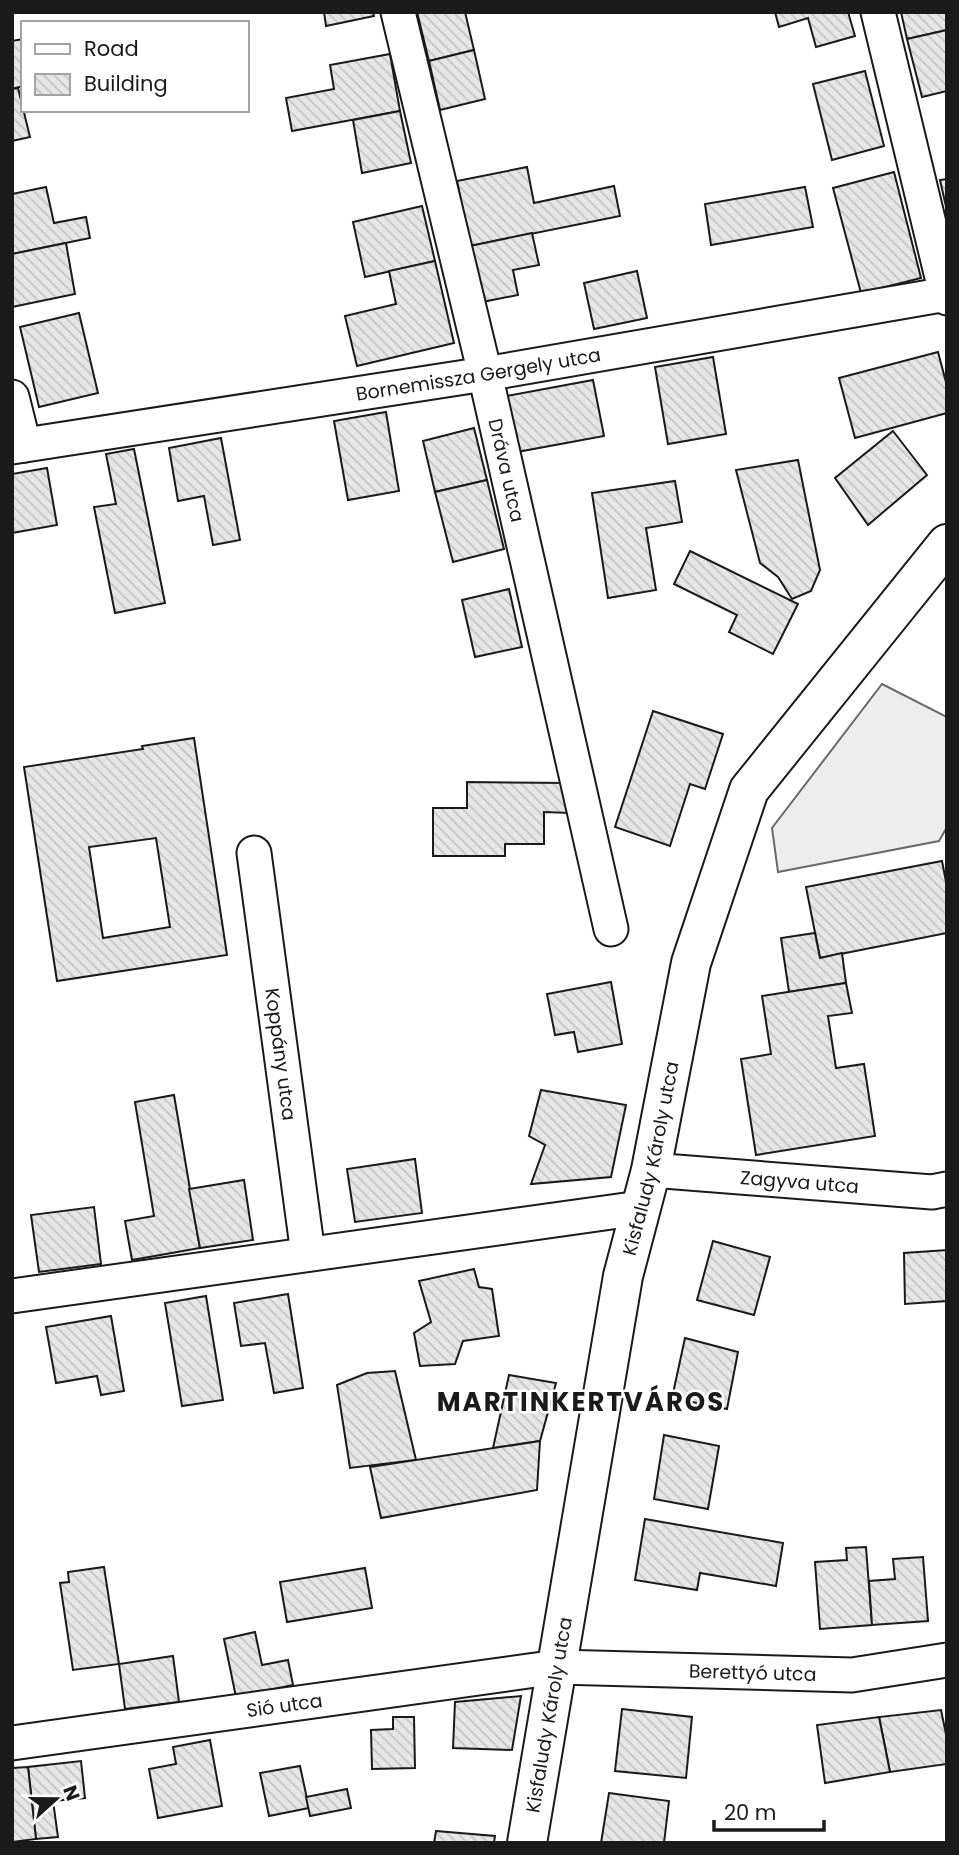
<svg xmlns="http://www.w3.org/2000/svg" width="959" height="1855" font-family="Poppins,sans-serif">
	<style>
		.built { fill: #ededed; stroke: #6a6a6a; stroke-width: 2 }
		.building { fill: url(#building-back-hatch); stroke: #1a1a1a; stroke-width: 2; fill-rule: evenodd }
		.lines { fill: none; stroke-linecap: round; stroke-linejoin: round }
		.street-casing { stroke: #1a1a1a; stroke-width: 37 }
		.secondary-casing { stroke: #1a1a1a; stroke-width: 42 }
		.street { stroke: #fff; stroke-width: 33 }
		.secondary { stroke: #fff; stroke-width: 38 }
		.labels { text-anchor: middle; stroke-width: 5; stroke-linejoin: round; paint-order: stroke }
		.street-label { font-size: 19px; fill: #1a1a1a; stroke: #fff }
		.district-label { font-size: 26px; font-weight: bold; letter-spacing: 2px; fill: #1a1a1a; stroke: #fff }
	</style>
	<defs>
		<pattern id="building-back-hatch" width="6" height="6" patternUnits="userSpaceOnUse" patternTransform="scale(1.75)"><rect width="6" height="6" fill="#e6e6e6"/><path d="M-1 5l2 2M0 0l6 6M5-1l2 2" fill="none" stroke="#c5c5c5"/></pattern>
	</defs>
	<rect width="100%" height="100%" fill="#fff"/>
	<polygon class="built" points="882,684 947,717 947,827 939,841 778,872 772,828"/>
	<g class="building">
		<polygon points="324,12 373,12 374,16 326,26"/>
		<polygon points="417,12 465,12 474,50 429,61"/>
		<polygon points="775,12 848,12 855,36 816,47 808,18 779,27"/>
		<polygon points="901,12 947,12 947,30 907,39"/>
		<polygon points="947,30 947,91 922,97 907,39"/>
		<polygon points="23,39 23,86 12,89 12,41"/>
		<polygon points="474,50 485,99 440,110 429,61"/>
		<polygon points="390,54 400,111 292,131 286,98 334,89 330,65"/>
		<polygon points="865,71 884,146 832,160 813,84"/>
		<polygon points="18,88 30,137 12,141 12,89"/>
		<polygon points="400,111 411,163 362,173 353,120"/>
		<polygon points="527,167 534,203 614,186 620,216 470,246 457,181"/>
		<polygon points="894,172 921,278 861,293 833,188"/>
		<polygon points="947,179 947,211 940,180"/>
		<polygon points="46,187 54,223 86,217 90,238 12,254 12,194"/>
		<polygon points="805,187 813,227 711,245 705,204"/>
		<polygon points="422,206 435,261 365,277 353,222"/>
		<polygon points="532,233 539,265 513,270 518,295 482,302 470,246"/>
		<polygon points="66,243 75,294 12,307 12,254"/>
		<polygon points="435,261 454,343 357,366 345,316 396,304 389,271"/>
		<polygon points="637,271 647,318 594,329 584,283"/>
		<polygon points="79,313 98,393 39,407 20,327"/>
		<polygon points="938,352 947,386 947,413 855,438 839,378"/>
		<polygon points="713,357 726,434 668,444 655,367"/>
		<polygon points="593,380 604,436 517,452 507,396"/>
		<polygon points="386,412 399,491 348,500 334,421"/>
		<polygon points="474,428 487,480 435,492 423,441"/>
		<polygon points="893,431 927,475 868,525 835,478"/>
		<polygon points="221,438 240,540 213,545 204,496 178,501 169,448"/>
		<polygon points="134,449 165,603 115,613 94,507 116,504 106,454"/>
		<polygon points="798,460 820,570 811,591 792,599 778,577 760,563 736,470"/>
		<polygon points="47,468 57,525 12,533 12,474"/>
		<polygon points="487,480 504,549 453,562 435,492"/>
		<polygon points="675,481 682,522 646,528 656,590 608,598 592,493"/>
		<polygon points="690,551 798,604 773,654 729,632 737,615 674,584"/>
		<polygon points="509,589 522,647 475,657 462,600"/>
		<polygon points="653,711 723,734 705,789 690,784 670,846 615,827"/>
		<path d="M194,738L227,955L57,981L24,767L143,749L142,746ZM156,838L170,927L103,938L89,847Z"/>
		<polygon points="467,782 570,783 570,813 544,812 544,844 505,844 505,856 433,856 433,808 467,808"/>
		<polygon points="942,861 947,887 947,933 820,958 806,887"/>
		<polygon points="815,933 820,958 842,953 846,983 789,992 781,938"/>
		<polygon points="611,982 622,1044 578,1052 574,1032 555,1035 547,994"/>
		<polygon points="846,983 852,1013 828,1016 836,1068 864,1064 875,1136 756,1155 741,1059 771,1054 762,996"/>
		<polygon points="541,1090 626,1105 611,1177 531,1184 545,1145 529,1136"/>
		<polygon points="174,1095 200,1248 132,1260 125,1221 154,1216 135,1102"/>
		<polygon points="415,1159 422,1213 355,1222 347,1169"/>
		<polygon points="244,1180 253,1240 200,1248 189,1189"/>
		<polygon points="94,1207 101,1264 39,1272 31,1215"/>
		<polygon points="713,1241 770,1257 754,1315 697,1300"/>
		<polygon points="947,1250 947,1301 905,1304 904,1253"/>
		<polygon points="474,1269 479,1287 492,1289 499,1336 463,1341 455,1364 420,1366 414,1333 431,1322 419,1281"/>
		<polygon points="288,1294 303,1388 274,1393 265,1343 241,1346 234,1303"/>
		<polygon points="206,1296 223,1400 182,1406 165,1303"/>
		<polygon points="111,1316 124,1391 101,1395 97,1376 56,1383 46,1327"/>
		<polygon points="685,1338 738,1352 727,1409 672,1398"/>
		<polygon points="395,1371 416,1460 350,1468 337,1385 367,1373"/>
		<polygon points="509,1375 556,1383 540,1441 493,1448"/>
		<polygon points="664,1435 719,1446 708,1509 654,1499"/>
		<polygon points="540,1441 537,1490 381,1518 370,1467"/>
		<polygon points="645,1519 783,1543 776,1586 700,1573 697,1590 635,1580"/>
		<polygon points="866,1547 872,1625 820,1629 815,1562 847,1560 846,1548"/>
		<polygon points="923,1557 928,1621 872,1625 869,1581 895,1579 893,1559"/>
		<polygon points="104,1567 119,1664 73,1670 60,1583 69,1582 68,1572"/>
		<polygon points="365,1568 372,1608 287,1622 280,1582"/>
		<polygon points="255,1632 262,1665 288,1660 293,1685 236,1697 224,1639"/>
		<polygon points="173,1656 179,1702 125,1709 119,1664"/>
		<polygon points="521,1696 512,1750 453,1748 455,1702"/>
		<polygon points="622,1709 692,1717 686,1778 615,1771"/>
		<polygon points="941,1710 947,1739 947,1764 890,1772 879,1717"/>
		<polygon points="393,1717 414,1717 415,1768 372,1769 371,1730 393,1729"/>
		<polygon points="879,1717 890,1772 825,1783 817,1725"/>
		<polygon points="210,1740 222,1806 158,1818 149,1769 176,1764 173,1747"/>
		<polygon points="81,1761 85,1798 53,1801 58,1837 36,1839 28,1767"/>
		<polygon points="300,1766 309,1808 269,1816 260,1773"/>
		<polygon points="28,1767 36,1839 12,1842 12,1768"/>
		<polygon points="347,1789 351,1808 310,1816 306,1797"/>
		<polygon points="609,1793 669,1801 664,1843 601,1843"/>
		<polygon points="436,1831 495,1836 494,1843 434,1843"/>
	</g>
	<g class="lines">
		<defs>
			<g id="street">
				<path id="s1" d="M398,12L485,374L611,929"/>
				<polyline points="878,12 947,298"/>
				<polyline points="12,397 24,445"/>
				<path id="s2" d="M12,447L485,374L947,294"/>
				<path id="s3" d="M254,853L308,1254"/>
				<path id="s4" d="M651,1170L932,1192L947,1189"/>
				<polyline points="12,1296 640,1208"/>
				<path id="s5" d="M12,1743L557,1667L852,1675L947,1660"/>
			</g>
			<g id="secondary">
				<path id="s6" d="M527,1843L623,1276L651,1170L691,963L749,790L947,544"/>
			</g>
		</defs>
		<use href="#street" class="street-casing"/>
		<use href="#secondary" class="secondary-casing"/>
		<use href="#street" class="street"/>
		<use href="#secondary" class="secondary"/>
	</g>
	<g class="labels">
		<g class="street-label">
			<text dy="7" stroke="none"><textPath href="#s2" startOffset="472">Bornemissza Gergely utca</textPath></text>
			<text dy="7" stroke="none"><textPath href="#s1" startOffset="471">Dráva utca</textPath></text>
			<text dy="7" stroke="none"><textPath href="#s3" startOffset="203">Koppány utca</textPath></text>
			<text dy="7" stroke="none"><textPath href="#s6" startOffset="696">Kisfaludy Károly utca</textPath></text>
			<text dy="7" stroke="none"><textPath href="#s4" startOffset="149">Zagyva utca</textPath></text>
			<text dy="7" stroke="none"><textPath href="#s5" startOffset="746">Berettyó utca</textPath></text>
			<text dy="7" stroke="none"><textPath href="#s5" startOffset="275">Sió utca</textPath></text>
			<text dy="7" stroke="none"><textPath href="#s6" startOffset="130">Kisfaludy Károly utca</textPath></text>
		</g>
		<g class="district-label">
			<text x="581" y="1411">MARTINKERTVÁROS</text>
		</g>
	</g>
	<rect width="959" height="1855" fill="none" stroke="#1a1a1a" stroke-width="28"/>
	<rect x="21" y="21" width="228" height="91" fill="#ffffff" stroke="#a3a3a3" stroke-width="2"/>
	<rect x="35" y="44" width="35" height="10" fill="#ffffff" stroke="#a3a3a3" stroke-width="2"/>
	<text x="84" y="56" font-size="21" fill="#1a1a1a">Road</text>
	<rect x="35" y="74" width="35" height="21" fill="url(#building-back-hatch)" stroke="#a3a3a3" stroke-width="2"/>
	<text x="84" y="91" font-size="21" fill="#1a1a1a">Building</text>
	<g transform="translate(56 1799) rotate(69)" stroke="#ffffff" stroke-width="5" paint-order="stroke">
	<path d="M0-5L12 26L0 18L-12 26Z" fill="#1a1a1a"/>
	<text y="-10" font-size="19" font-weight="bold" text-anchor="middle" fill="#1a1a1a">N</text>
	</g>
	<path d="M714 1820v10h110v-10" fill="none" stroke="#1a1a1a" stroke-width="3.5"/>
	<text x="724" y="1820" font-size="21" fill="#1a1a1a" stroke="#ffffff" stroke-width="5" paint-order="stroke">20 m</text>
</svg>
